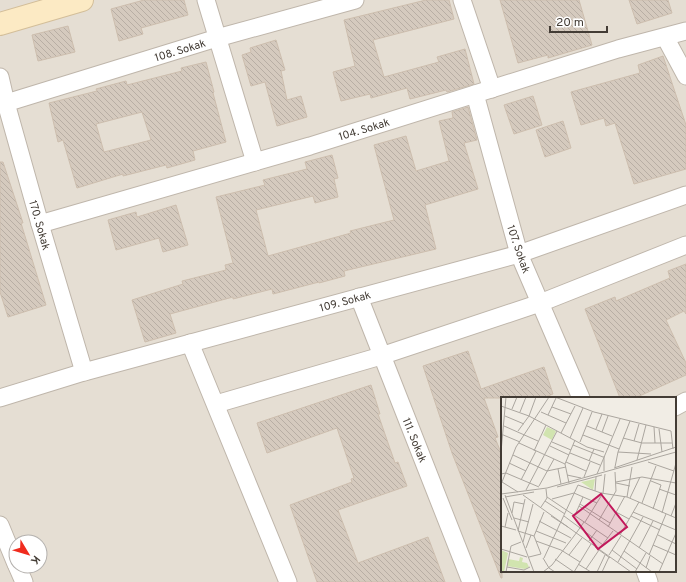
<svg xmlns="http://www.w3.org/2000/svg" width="686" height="582" font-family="Overpass,sans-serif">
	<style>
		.residential { fill: #e5ded3; fill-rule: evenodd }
		.building { fill: url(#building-back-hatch); stroke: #cdbeae; fill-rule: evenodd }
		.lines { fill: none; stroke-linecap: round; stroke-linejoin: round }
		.street-casing { stroke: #bfb6ab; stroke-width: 19 }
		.secondary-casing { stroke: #d3be99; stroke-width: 24 }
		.street { stroke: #fff; stroke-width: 17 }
		.secondary { stroke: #fceac4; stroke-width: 22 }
		.labels { text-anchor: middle; stroke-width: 3; stroke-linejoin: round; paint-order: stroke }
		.street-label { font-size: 11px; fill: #433c35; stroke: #fff }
		.inset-road { fill: none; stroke: #aba69f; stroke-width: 1 }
		.view { fill: #c2185b; fill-opacity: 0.15; stroke: #c2185b; stroke-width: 2 }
		.inset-edge { fill: none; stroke: #433c35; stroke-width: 2 }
	</style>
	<defs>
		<pattern id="building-back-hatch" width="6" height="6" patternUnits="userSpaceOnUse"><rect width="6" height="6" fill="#d5cabe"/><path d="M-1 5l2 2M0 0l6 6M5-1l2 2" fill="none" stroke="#b8aea4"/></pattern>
	</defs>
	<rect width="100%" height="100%" fill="#f1ede5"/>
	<path class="residential" d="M0,0H686V582H0ZM502,398H675V571H502ZM16,542H40V566H16Z"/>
	<g class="building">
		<polygon points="144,0 184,0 188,15 141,28 143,34 119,41 111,9"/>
		<polygon points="426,0 449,0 454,19 373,40 384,77 439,62 437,57 465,49 474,84 447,92 446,90 410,99 407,88 371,98 370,94 341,101 333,72 355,66 344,20"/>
		<polygon points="500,0 579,0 592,45 548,58 548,55 518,63"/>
		<polygon points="629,0 668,0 672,13 637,24"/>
		<polygon points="68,26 75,52 38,61 32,35"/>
		<polygon points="276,40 285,70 281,71 287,100 301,96 307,117 277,126 265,82 251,86 242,55 251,52 250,48"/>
		<polygon points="663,56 686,125 686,169 634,184 615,123 606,126 604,118 581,125 571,92 640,73 638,65"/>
		<path d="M206,62L214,92L213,93L226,142L193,151L195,160L167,168L166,165L123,176V174L77,188L63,140L58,142L49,103L97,91L96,89L126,81L127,85L182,71L181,68ZM142,112L151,140L104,152L96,124Z"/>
		<polygon points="533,96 542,125 514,134 504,105"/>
		<polygon points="468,107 477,140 464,143 478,189 425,205 436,249 344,271 345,276 319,283 319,282 273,294 272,289 233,299 233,297 170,314 176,333 145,342 132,300 183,284 182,281 226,270 225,265 233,263 216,197 265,185 263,180 307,169 305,162 332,155 338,178 334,179 338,197 315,203 313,196 256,210 268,256 351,233 350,231 394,220 374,145 406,136 416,171 449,161 439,121 453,118 452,112"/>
		<polygon points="563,121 571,148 545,157 536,130"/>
		<polygon points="0,162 3,162 23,223 21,223 46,305 8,317 0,292"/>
		<polygon points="176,205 188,245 163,252 159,238 116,250 108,220 136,212 137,217"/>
		<polygon points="686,264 686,314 684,311 666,320 686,363 686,375 635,398 620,398 585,309 615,297 616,301 670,278 668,271"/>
		<polygon points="468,351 481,389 544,367 553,394 543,398 484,398 498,437 495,438 502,455 502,578 501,578 452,453 423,366"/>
		<polygon points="371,385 380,414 378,414 395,463 398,462 407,486 338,510 358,563 428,537 445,582 317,582 290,505 352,482 351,479 354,478 337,428 267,453 257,423"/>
	</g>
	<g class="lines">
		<defs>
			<g id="street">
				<polyline points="206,0 255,162"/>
				<polyline points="462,0 492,89"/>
				<polyline points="665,37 686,76"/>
				<polyline points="0,77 6,103 40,224 84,372"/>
				<polyline points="475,94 519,254 581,398"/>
				<polyline points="6,103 217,38 355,0"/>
				<polyline points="40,224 310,146 618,49 686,31"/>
				<polyline points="359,297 471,582"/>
				<polyline points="190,343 288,582"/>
				<polyline points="0,398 84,372 519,254 686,195"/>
				<polyline points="216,404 381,356 540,303 686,245"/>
				<polyline points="675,407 686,401"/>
				<polyline points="0,525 16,564"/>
				<polyline points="17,566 24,582"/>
				<polyline points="645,571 649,582"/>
			</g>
			<polyline id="secondary" points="0,24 82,0"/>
		</defs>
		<use href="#street" class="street-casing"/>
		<use href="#secondary" class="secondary-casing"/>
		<use href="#street" class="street"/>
		<use href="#secondary" class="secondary"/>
	</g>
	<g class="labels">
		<g class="street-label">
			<text transform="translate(180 50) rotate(-17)" y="4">108. Sokak</text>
			<text transform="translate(364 129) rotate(-17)" y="4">104. Sokak</text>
			<text transform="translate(40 225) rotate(74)" y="4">170. Sokak</text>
			<text transform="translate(519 249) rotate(71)" y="4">107. Sokak</text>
			<text transform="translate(345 301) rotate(-15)" y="4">109. Sokak</text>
			<text transform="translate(415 440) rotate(68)" y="4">111. Sokak</text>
		</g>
	</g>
	<g transform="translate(501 397)">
		<rect width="175" height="175" fill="#f1ede5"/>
		<path d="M46,30L55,34L51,43L42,38ZM94,82L92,93L80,85ZM0,153L7,156L3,175H0ZM19,160L22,161L21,165L26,166L28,170L24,172L6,169L7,162L18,164Z" fill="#d1e4af"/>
		<path class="inset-road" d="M54,0L93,15L170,34L172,52M0,9L28,19L86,50L103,55M51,10L70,17M11,12L16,0M19,15L25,0M40,15L65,26M47,18L55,1M4,19L23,27M3,29L37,44M86,29L111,39M153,30L154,46M95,32L101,17M158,32L161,55M17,34L28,19L35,0M101,35L107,19M60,36L74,9M0,37L19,45M82,38L118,52M69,41L82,11M122,41L141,46H171M133,44L138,27M51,45L70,53M79,45L91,15M18,46L64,67M72,48L102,60M49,49L68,58M33,54L45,28M0,55L5,0M117,55L150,57M69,56L99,68M12,58L46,74L65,70M103,59V74M136,63L145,28M88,64L93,52M65,65L85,74M147,65L173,74M8,66L25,74M114,70L117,55L129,24M113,71L175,50M57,72L60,87M0,77L5,76L38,90M96,77L119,22M66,78L80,81M83,80L89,65M20,83L35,54M150,84L160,88L152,112M115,85L141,80L175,86M68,86L64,67L74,43M115,86L129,89M77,88L100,96L126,100L175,121M38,89L53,62M56,90L101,78M158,92L175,98M25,93L56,34M94,94L95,80M17,95L1,85L15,50L48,0M0,97L46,91L175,55M4,98L33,175M22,98L130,175M4,100L33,95M46,100L107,141M126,100L131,70M2,101L11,123M129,101L139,80M24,102L17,134L33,139L40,157M51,102L73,96L96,106M44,104L64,117M141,106L155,69M79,107L109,126M78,109L162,167M40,110L46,101L45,92M115,115L128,122M132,115L175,133M11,116L13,105L23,107M161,116L175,66M74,118L82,100M50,119L67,130M63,119L102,148M130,119L159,133M170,119L175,106M13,121L28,125M98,123L115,94L114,75M38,124L70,141M84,125L102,96L104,77M0,129L15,133M4,130L7,116M107,130L124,99M35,134L65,146M76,135L83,125M119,138L138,105M157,138L175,147M33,139L43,115M35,144L60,153L79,165M88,144L96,133M22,145L32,107M152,148L175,158M94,150L109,161M25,151L30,138M99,151L112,134M138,151L152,124M0,152L26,160M111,153L136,172M123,154L151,175M68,158L81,141M108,158L120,139M148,158L165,117M28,160L40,157M42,161L48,171L54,175M43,161L77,88M54,162L73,175M117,165L142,120M77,167L90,175M6,170L23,173L29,170M145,171L149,159M85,172L98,153M5,175L10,149L20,145M42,175L51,168L76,135M73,175L90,147M96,175L104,158M101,175L108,160M134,175L145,156M158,175L175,136"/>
		<path class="view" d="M100,97L126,130L97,152L72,119Z"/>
		<rect width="175" height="175" class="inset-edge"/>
	</g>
	<g transform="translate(28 554) rotate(128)"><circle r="19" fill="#ffffff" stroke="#b4b1ae"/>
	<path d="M0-3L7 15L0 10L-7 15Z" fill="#f02b1e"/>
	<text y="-6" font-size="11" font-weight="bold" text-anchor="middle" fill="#433c35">K</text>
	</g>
	<path d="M550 26v6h57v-6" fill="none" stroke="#433c35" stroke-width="2"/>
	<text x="556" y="26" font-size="12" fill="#433c35" stroke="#ffffff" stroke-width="3" paint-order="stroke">20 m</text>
</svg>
